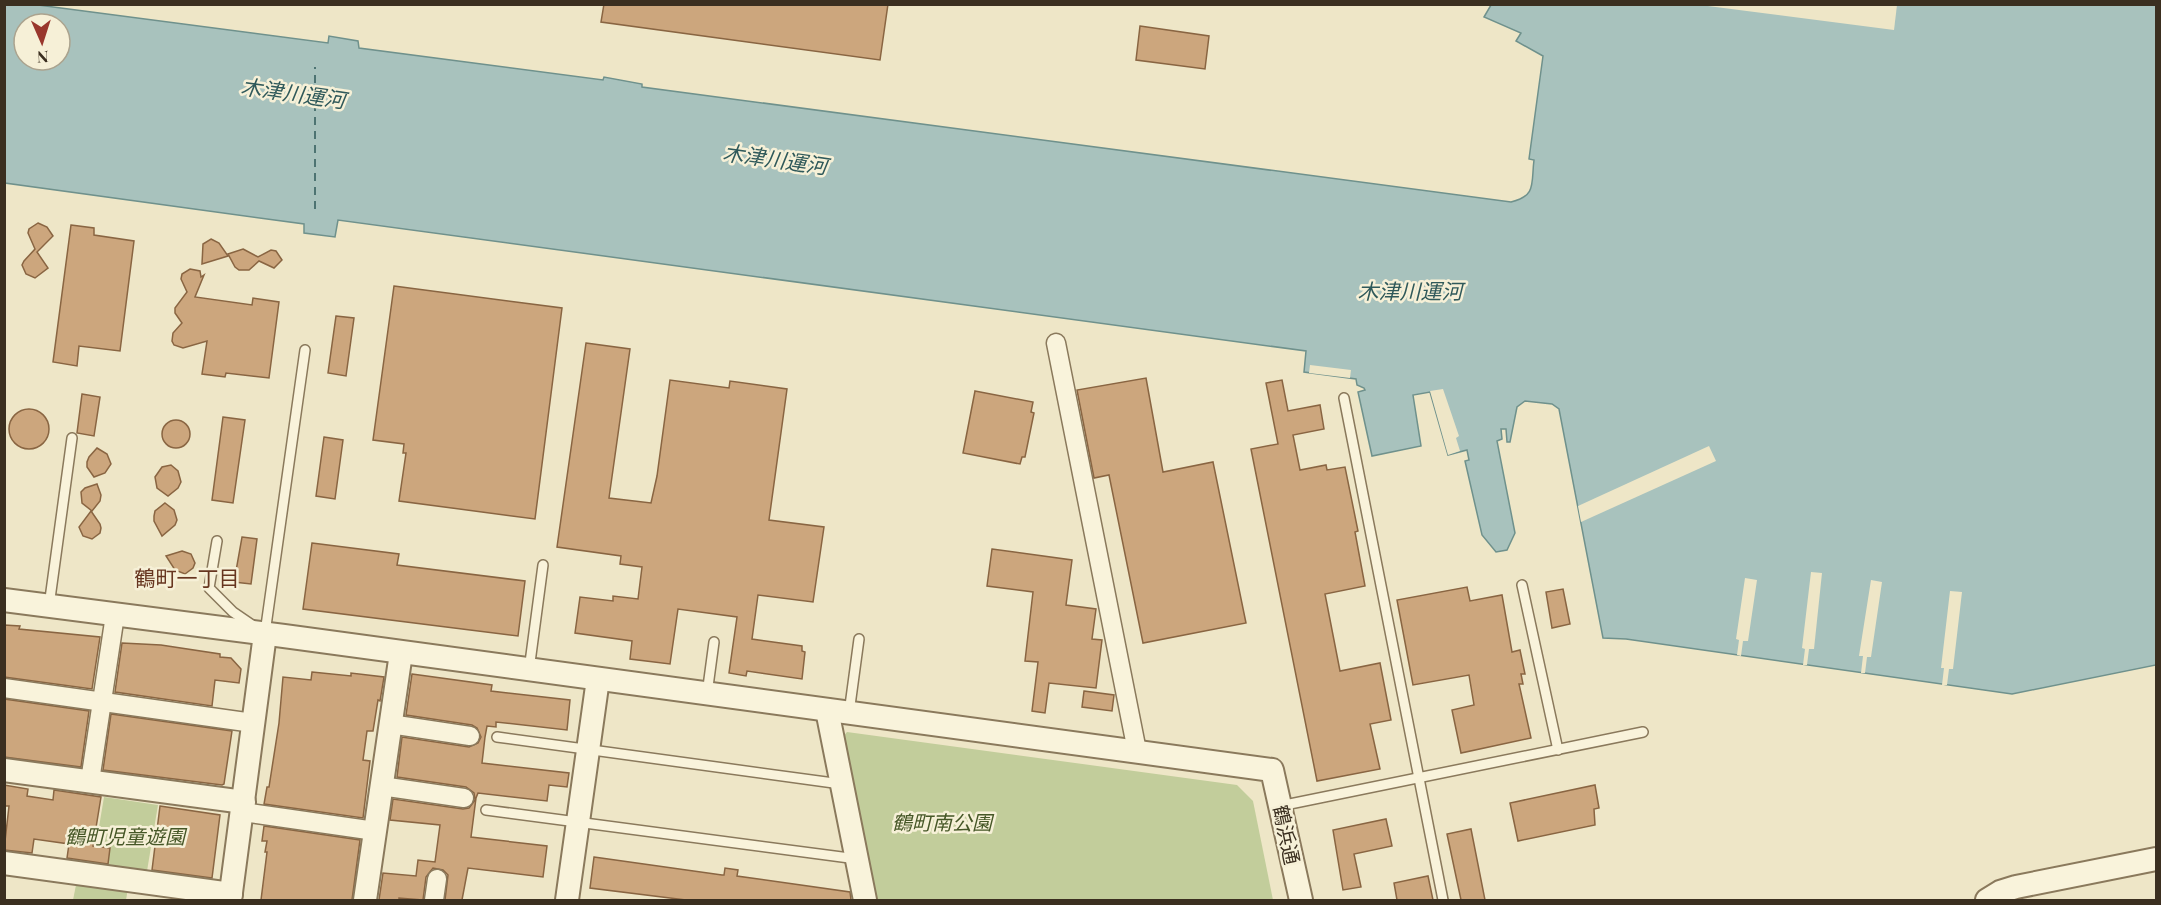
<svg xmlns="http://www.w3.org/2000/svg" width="2161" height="905" font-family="'Playfair Display','Noto Sans JP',serif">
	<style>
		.green { fill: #c2cd9b }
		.water { fill: #a8c2bd; stroke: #6f918c; stroke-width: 1.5; fill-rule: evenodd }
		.pier { fill: #eee6c7 }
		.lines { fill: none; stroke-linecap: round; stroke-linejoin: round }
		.ferry { stroke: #2f595a; stroke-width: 1.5; stroke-dasharray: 8 6; stroke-linecap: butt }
		.building { fill: #cca67d; stroke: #896542; stroke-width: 1.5 }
		.service-casing { stroke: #8a795c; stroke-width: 12 }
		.minor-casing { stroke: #8a795c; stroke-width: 21 }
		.tertiary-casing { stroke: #8a795c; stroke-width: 26 }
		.service { stroke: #f9f3db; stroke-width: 9 }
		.minor { stroke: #f9f3db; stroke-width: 18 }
		.tertiary { stroke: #f9f3db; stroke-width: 22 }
		.labels { text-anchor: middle; stroke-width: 5; stroke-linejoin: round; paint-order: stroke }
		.park-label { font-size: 20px; font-style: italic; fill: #465727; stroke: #f6f0d7 }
		.street-label { font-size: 20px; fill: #3b2f20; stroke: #f6f0d7 }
		.water-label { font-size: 21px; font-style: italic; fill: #2f595a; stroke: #f6f0d7 }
		.neighbourhood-label { font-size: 21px; fill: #673620; stroke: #f6f0d7 }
	</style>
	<rect width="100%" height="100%" fill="#eee6c7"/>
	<g class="green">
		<polygon points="847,732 1237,785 1253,801 1273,900 875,900 841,739"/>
		<polygon points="104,797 158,805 146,877 92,869"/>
		<polygon points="77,880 128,888 126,900 73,900"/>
	</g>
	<path class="water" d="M5,5H38L328,43L329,36L358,41L359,48L603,80L604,77L642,84V87L1511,202C1537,196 1531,183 1534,160L1529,159L1543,56L1516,41L1521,33L1484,17L1491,5H2156V665L2012,694L1626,639L1603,638L1559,409L1552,404L1525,401L1517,407L1510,442H1507L1506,429H1501L1502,439L1497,441L1515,533L1507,550L1496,552L1482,535L1465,461L1469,460L1467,450L1448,455L1430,392L1413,395L1421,446L1372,456L1358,392L1365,390L1364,388L1357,385L1356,379L1304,372L1306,351L338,220L335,237L304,233V224L5,183ZM24,24H60V60H24Z"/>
	<g class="pier">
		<polygon points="1700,5 1897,5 1894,30"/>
		<polygon points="1310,365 1351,370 1350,378 1309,373"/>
		<polygon points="1443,389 1459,436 1456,438 1460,451 1448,455 1430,391"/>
		<polygon points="1709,446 1716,461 1581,522 1578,506"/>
		<polygon points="1811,572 1822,573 1814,649 1809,649 1807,665 1803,665 1805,649 1802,648"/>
		<polygon points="1745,578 1757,580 1748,641 1743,641 1741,656 1737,655 1739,640 1736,639"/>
		<polygon points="1871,580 1882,582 1871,657 1867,657 1865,673 1861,673 1863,656 1859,656"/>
		<polygon points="1950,591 1962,592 1953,669 1949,669 1947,685 1942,685 1944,668 1941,668"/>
	</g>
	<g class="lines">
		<polyline class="ferry" points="315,209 315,67"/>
	</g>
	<g class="building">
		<polygon points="604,4 888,4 880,60 601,22"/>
		<polygon points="1140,26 1209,36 1205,69 1136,60"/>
		<polygon points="38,223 47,227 53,236 37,252 48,268 35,278 26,274 22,265 24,261 35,249 28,233 29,229"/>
		<polygon points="71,225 94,228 94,235 134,241 120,351 79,346 77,366 53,362"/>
		<polygon points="211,239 219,243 228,256 202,264 203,244"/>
		<polygon points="243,249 258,257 271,250 276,251 282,260 274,268 259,261 249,270 239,270 235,267 228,254"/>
		<polygon points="190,269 200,271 201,277 204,275 195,297 252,305 253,298 279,302 269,378 226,373 225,377 202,374 207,341 183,348 174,345 172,341 173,333 182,323 175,313 175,308 187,292 181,279 182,274"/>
		<polygon points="394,286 562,308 535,519 399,501 406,453 403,453 404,444 373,440"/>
		<polygon points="336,316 354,318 346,376 328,373"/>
		<polygon points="586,343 630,349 609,498 651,503 657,476 670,380 729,388 730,381 787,389 769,520 824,527 813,602 758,595 752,639 802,646 802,651 805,652 802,679 747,671 746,676 729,673 737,617 678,609 670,664 630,659 632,641 575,633 580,597 613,601 613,596 638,599 642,567 620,564 621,556 557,547"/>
		<polygon points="1146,378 1163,472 1213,462 1246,623 1143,643 1109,475 1094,478 1077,390"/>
		<polygon points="1282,380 1288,411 1320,405 1324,429 1293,435 1300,470 1326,465 1327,470 1345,467 1358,531 1355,532 1365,586 1325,594 1340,671 1380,663 1391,720 1370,724 1380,769 1317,781 1251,449 1278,444 1266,383"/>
		<polygon points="975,391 1033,402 1031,412 1034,413 1025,457 1022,457 1020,464 963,453"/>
		<polygon points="82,394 100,397 94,436 77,433"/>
		<circle cx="29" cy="429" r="20"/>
		<polygon points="223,417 245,420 233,503 212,500"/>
		<circle cx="176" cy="434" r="14"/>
		<polygon points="324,437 343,440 335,499 316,496"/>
		<polygon points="97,448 107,454 111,464 105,473 94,477 87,467 87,462 89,457"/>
		<polygon points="171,465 178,471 181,482 178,488 168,496 157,488 155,477 162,467"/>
		<polygon points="97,484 101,495 100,501 92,511 82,503 81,492 85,488"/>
		<polygon points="165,503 174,510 177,520 175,525 162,536 154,521 154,516 155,511"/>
		<polygon points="91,511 100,524 101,528 100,533 92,539 83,536 79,527"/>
		<polygon points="242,537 257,539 251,584 234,582"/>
		<polygon points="312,543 399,554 397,565 525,581 518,636 303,609"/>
		<polygon points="992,549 1072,560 1066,605 1096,609 1092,639 1102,640 1096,688 1049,683 1045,713 1032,711 1038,662 1025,661 1033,592 987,586"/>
		<polygon points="182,551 191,554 195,563 193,568 185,574 175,570 166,556"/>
		<polygon points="1467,587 1470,601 1502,595 1512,652 1520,650 1525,674 1521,674 1523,684 1519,684 1531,738 1461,753 1452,710 1474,705 1469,675 1413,685 1397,600"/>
		<polygon points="1563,589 1570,624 1552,628 1546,592"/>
		<polygon points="4,625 20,626 19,629 100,637 92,689 4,677"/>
		<polygon points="122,643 161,645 220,654 220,657 231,658 241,669 239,683 215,680 212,706 115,692"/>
		<polygon points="312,672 351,676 351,673 384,677 380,701 378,700 373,731 367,731 363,760 370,761 363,818 264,804 267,787 269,787 279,723 283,677 311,680"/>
		<polygon points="412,674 492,685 491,691 570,700 567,730 496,722 496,727 487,726 485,737 482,763 569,773 567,787 549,785 547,801 478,793 476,798 471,837 547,846 543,877 468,868 462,900 445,900 448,875 443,870 433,868 426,877 423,900 399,898 399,900 379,900 383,873 416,876 418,860 435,862 440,825 390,820 393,799 463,809 469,808 475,800 474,793 466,787 397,777 402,737 469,747 478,743 481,737 477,728 472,725 406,715"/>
		<polygon points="1084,691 1114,695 1112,711 1082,707"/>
		<polygon points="4,699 89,711 81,767 4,757"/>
		<polygon points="111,714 232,731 224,784 222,785 103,770"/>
		<polygon points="4,785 28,789 27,796 53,800 54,790 101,797 93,846 110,848 108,864 67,858 69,844 34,839 32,853 4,850 9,806 4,806"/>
		<polygon points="1595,785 1599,808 1594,809 1595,825 1518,841 1510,803"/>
		<polygon points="160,806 220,815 212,878 152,870"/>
		<polygon points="1386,819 1392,846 1354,854 1361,887 1343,890 1333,830"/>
		<polygon points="264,826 360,840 352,900 261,900 267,852 265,852 267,841 262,841"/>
		<polygon points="1471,829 1485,900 1461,900 1447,834"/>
		<polygon points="594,857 722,875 724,875 725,868 738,870 737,876 850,892 851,900 686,900 590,888"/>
		<polygon points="1428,876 1433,900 1397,900 1394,883"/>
	</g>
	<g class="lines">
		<defs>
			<g id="service">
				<polyline points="1344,398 1443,900"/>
				<polyline points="217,541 209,588 233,612 252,625"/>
				<polyline points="1522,585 1558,750"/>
				<polyline points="49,606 72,438"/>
				<polyline points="265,633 305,350"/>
				<polyline points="529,670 543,565"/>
				<polyline points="707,694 714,642"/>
				<polyline points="849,713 859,639"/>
				<polyline points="497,737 841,784"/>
				<polyline points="1280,806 1643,732"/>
				<polyline points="486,810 857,859"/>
			</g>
			<g id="minor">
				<polyline points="1056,343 1137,751"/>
				<polyline points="4,688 253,723"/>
				<polyline points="390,724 470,736"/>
				<polyline points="90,781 115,615"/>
				<polyline points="381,786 464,798"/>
				<polyline points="243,812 375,831"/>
				<polyline points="434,900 437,879"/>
			</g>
			<g id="tertiary">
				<polyline points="4,600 284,636 1272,770 1301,900"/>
				<polyline points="827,710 865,900"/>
				<polyline points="4,770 244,802"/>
				<polyline points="4,863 231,894"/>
				<polyline points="230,900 265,634"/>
				<polyline points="365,900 401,653"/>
				<polyline points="567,900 598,679"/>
				<polyline points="1987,900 2000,892 2016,887 2156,859"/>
			</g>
		</defs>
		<use href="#service" class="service-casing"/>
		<use href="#minor" class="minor-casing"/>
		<use href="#tertiary" class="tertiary-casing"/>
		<use href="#service" class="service"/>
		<use href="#minor" class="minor"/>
		<use href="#tertiary" class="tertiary"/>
	</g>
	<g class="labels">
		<g class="park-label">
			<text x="942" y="830">鶴町南公園</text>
			<text x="125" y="844">鶴町児童遊園</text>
		</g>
		<g class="street-label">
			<text transform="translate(1286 835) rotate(78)" y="7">鶴浜通</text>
		</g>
		<g class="water-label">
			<text transform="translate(293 94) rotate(8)" y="7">木津川運河</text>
			<text transform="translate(775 160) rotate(8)" y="7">木津川運河</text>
			<text x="1410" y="299">木津川運河</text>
		</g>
		<g class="neighbourhood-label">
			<text x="187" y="586">鶴町一丁目</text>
		</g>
	</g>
	<rect width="2161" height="905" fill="none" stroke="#3b2f20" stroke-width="12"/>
	<g transform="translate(42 42) rotate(177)"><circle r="28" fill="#f6f0d7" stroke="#aba38e" stroke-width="1.5"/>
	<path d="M0-4.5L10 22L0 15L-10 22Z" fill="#99372d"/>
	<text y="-9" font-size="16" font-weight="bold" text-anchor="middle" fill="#3b2f20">N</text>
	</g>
</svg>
